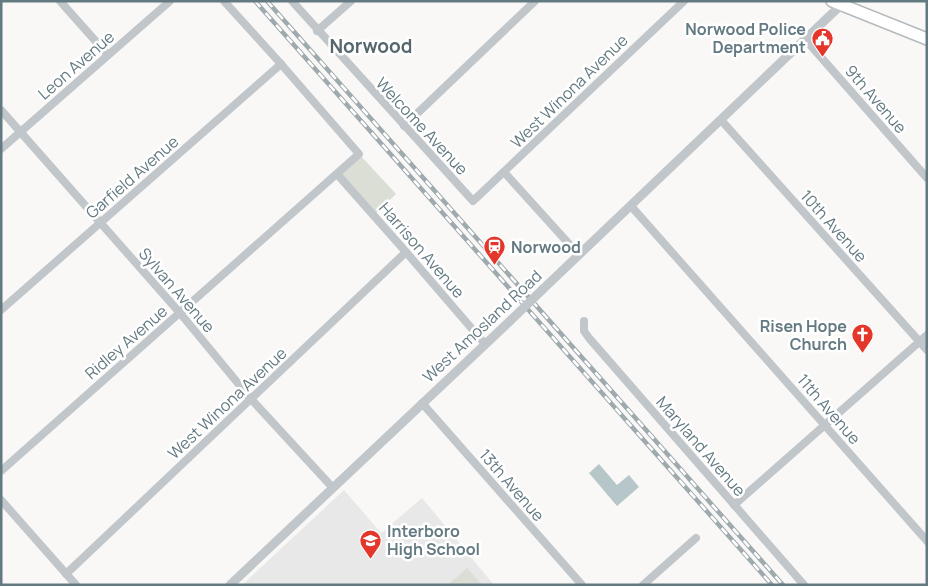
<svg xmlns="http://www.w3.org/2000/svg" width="928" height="586" font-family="Manrope,sans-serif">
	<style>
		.built { fill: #e7e8e7 }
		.green { fill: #daded5 }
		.water { fill: #b7c7c9 }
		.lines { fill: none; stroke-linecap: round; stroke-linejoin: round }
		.primary-casing { stroke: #b4babd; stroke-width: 14 }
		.minor { stroke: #c0c6c9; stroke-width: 8 }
		.tertiary { stroke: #c0c6c9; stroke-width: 9 }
		.primary { stroke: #fff; stroke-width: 11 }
		.rail-casing { stroke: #9faaae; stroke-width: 4.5 }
		.rail { stroke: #fff; stroke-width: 2.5; stroke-dasharray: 8; stroke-linecap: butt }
		.tertiary-bridge { stroke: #c0c6c9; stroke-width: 9 }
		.labels { text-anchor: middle; stroke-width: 5; stroke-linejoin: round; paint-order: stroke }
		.poi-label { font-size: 16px; font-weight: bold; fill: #647a82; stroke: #fff; text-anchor: end }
		.street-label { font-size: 16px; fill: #647a82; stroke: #fff }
		.quarter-label { font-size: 19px; font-weight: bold; fill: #56666d; stroke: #fff }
	</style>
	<rect width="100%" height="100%" fill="#f9f8f6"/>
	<polygon class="built" points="344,490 381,533 422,498 494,585 242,585"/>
	<g class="green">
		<polygon points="359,154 396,194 374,215 337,174"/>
		<polygon points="467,568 482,585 448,585"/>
	</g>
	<polygon class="water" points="599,464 617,485 629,475 639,487 617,506 589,473"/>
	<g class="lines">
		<defs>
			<polyline id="primary" points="832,1 927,39"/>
		</defs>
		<use href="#primary" class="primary-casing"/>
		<g class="minor">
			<polyline points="60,1 108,55"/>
			<polyline points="292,1 473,201 684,1"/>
			<polyline points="317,31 351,1"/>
			<polyline points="805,39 927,178"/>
			<polyline points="1,110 180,313 251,399 333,488"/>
			<polyline points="721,120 927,350"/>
			<polyline points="404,126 535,1"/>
			<polyline points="1,149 170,1"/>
			<polyline points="504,172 579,255"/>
			<polyline points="337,174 406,252 485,344"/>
			<polyline points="631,206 927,541"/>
			<polyline points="1,310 281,64"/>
			<polyline points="584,321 584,331 589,338 804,585"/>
			<polyline points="422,403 582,585"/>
			<polyline points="1,471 359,154 281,64 224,1"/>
			<polyline points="1,500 76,585"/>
			<polyline points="734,505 927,335"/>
			<polyline points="66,574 406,252"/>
			<polyline points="643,585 696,538"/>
		</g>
		<g class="tertiary">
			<polyline points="542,290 841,5"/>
			<polyline points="230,585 511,320"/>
		</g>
		<use href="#primary" class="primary"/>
		<defs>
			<g id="rail">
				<polyline points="255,1 772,585"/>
				<polyline points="267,1 783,585"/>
			</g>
		</defs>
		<use href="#rail" class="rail-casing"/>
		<use href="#rail" class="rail"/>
		<polyline class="tertiary-bridge" points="511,320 542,290"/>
	</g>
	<defs>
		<symbol id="civic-pin" viewBox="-11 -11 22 30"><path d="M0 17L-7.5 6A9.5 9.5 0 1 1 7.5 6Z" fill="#e4372b" stroke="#fff"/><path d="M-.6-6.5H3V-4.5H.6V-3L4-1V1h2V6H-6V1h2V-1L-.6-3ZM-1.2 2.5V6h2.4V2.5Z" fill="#fff"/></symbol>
		<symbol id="station-pin" viewBox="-11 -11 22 30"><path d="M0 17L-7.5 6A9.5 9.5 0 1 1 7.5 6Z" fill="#e4372b" stroke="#fff"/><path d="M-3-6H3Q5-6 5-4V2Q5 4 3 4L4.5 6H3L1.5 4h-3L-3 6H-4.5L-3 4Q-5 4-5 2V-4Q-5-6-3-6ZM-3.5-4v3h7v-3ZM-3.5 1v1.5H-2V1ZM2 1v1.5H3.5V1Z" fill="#fff"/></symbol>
		<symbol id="church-pin" viewBox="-11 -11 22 30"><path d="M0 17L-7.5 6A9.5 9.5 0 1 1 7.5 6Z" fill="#e4372b" stroke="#fff"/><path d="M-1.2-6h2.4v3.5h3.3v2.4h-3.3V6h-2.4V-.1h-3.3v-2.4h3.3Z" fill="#fff"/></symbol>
		<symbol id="school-pin" viewBox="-11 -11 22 30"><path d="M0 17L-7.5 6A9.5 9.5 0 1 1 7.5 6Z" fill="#e4372b" stroke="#fff"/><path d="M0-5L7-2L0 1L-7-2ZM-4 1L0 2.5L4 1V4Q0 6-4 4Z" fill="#fff"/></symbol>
	</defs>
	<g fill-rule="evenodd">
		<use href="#civic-pin" x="810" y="26" width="25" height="34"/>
		<use href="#station-pin" x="482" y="234" width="25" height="34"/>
		<use href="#church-pin" x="850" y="322" width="25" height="34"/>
		<use href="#school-pin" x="358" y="528" width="25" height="34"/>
	</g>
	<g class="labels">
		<g class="poi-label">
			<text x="806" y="35">Norwood Police<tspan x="806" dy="18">Department</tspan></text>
			<text x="511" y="253" text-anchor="start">Norwood</text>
			<text x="847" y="332">Risen Hope<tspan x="847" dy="18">Church</tspan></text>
			<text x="387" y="537" text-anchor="start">Interboro<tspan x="387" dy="18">High School</tspan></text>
		</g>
		<g class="street-label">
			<text transform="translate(76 65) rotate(-41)" y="6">Leon Avenue</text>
			<text transform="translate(569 91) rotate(-44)" y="6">West Winona Avenue</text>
			<text transform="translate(876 99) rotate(49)" y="6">9th Avenue</text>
			<text transform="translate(422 126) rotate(47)" y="6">Welcome Avenue</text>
			<text transform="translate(132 177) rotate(-41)" y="6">Garfield Avenue</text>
			<text transform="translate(834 226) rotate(48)" y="6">10th Avenue</text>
			<text transform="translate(422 250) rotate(49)" y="6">Harrison Avenue</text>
			<text transform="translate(177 290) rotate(49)" y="6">Sylvan Avenue</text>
			<text transform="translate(482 326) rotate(-43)" y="6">West Amosland Road</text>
			<text transform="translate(126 342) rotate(-41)" y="6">Ridley Avenue</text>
			<text transform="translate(227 403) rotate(-43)" y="6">West Winona Avenue</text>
			<text transform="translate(829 409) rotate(49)" y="6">11th Avenue</text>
			<text transform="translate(701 446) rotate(49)" y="6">Maryland Avenue</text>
			<text transform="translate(512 485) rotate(49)" y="6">13th Avenue</text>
		</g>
		<g class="quarter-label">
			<text x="371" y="53">Norwood</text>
		</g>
	</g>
	<rect width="928" height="586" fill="none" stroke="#647a82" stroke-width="5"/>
</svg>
